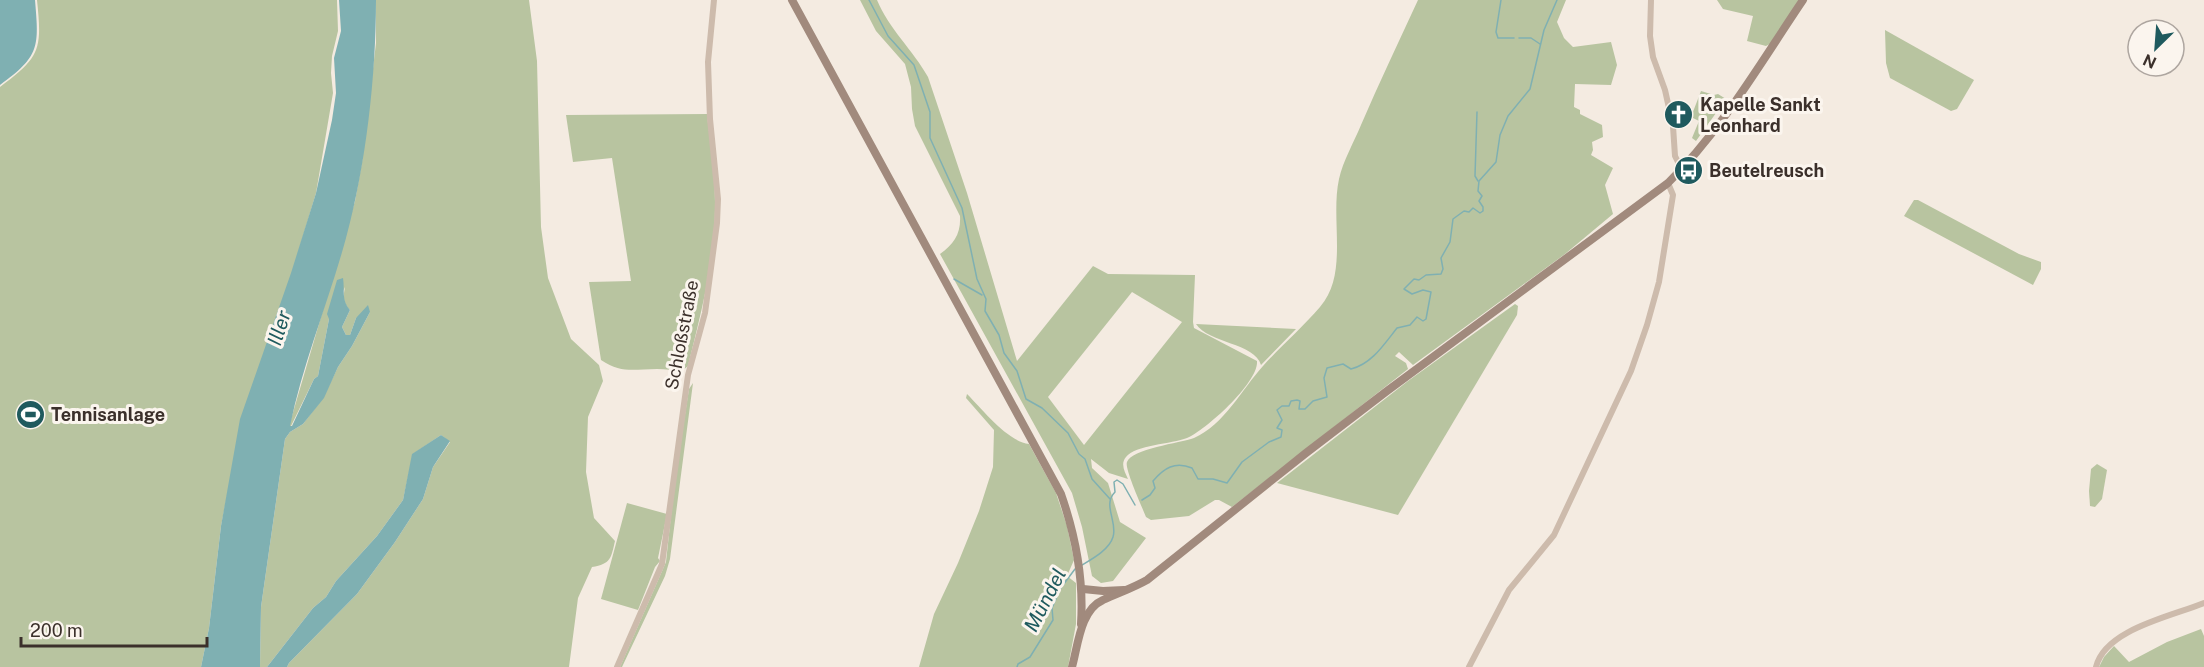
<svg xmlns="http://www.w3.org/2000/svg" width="2204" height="667" font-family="'Public Sans',sans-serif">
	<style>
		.green { fill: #b8c4a0; fill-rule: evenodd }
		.water { fill: #7fb0b2 }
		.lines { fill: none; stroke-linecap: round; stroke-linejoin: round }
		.stream { stroke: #7fb0b2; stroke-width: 1.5 }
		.minor { stroke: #cdbbac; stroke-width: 6 }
		.secondary { stroke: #a18a7d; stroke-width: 8 }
		.labels { text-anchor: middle; stroke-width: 6; stroke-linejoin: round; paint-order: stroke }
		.poi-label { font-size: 18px; font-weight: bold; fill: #3b302b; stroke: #fbf5ee; text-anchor: start }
		.street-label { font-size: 18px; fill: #3b302b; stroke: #fbf5ee }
		.water-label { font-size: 20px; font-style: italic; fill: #1f5a5e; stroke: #fbf5ee }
	</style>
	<rect width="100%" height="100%" fill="#f4ebe1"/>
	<g class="green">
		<path d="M37,0H337L338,31L332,56L331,73L333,93L316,193L231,476L221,526L209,628L201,667H0V87C41,57 42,49 37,0Z"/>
		<path d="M376,0H529L537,61L541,227L548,278L571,339L599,365L603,381L588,417L586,472L594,518L615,541C611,558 611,564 592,567L578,598L569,667H287L289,663L357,594L395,542L423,499L433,467L450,442L441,435L413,454L403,500L377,536L336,581L326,597L313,608L267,667H260L261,607L285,439L290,432L303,424L323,398L338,367L352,346L370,312L356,318L350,335H346L342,327L350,310C343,303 343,297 345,287L329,319L318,376L314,379L291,426H289L355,201L362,162L376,43Z"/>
		<path d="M860,0H877C889,29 913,50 928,77L967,193L1017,361L1093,266L1108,274L1195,275L1193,322L1194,328L1257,361C1259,382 1206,430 1187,438C1172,444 1135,445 1126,457C1120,464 1125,472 1128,479L1109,473L1091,459L1092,468L1108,483L1120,522L1146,538L1113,581L1101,583L1092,576L1082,527L1072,493L940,254C954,244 961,234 960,216L915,126L912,109L911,87L905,64L876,31ZM1132,292L1182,322L1084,445L1048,397Z"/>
		<path d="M1418,0H1566L1557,22L1564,38L1573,47L1611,42L1617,65L1611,85L1575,84L1574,107L1580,110V114L1602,125L1603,137L1592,142L1593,150L1591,155L1613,168L1605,185L1613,214L1565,254L1413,365L1399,352L1395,356L1406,363L1408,369L1232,507L1219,500H1215L1189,516L1151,520L1146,517C1143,509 1124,468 1127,462C1131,449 1180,443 1194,438C1224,425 1242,389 1263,366C1281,346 1302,328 1320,307C1349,274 1330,220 1339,179C1343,161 1354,142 1361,125C1379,83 1399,41 1418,0Z"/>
		<polygon points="1717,0 1799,0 1770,44 1766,46 1747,41 1753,16 1723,9"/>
		<polygon points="1885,30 1974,80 1957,109 1951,111 1890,78 1886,63"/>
		<polygon points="1701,91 1714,95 1718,94 1726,99 1696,141 1692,138 1699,121 1691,117"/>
		<path d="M707,114C710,143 715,173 715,202C716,257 701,313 688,366L682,371C674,370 665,369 657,369C634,369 622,374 601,360L589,282L631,281L612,158L573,162L566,115Z"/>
		<polygon points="1914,200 1918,200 2019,254 2041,262 2041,269 2033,285 1904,216"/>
		<polygon points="1515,304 1518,306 1517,315 1398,515 1277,483 1408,381"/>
		<path d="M1196,324L1296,329L1261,365C1255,343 1208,343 1196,324Z"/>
		<polygon points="693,383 670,559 665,576 622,667 620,667 666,562 675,478 689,389"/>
		<path d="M967,394C983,410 1007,441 1029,444L1056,493L1067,526L1074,560L1067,576L1076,583V624L1068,667H919L934,614L958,563L979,511L993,467L994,430L966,398Z"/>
		<polygon points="2097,464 2107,470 2102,499 2095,507 2090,506 2089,491 2091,469"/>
		<polygon points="627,503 667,514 658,558 660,561 655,567 638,610 601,599"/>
		<polygon points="2201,629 2204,636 2204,667 2099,667 2104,657 2114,646 2129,662 2167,642"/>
	</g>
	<g class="water">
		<path d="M0,0H35C39,47 40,56 0,85Z"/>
		<path d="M339,0H376C376,76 366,165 346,238C329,301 303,362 290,426H292L314,379L318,376L329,319L327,314L337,280L343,278C345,290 341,300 350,310L342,327L346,335H350L356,318L368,305L370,312L352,346L338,367L324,398L303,424L290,432L285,439L261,607L260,667H201L209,628L221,526L240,419L291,273L316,193L332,120L336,93L334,58L341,31Z"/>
		<polygon points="441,435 450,441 433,467 423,499 395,542 357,594 289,663 287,667 267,667 313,608 326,597 336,581 377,536 403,500 412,454"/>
	</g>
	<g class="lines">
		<g class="stream">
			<polyline points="869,0 888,36 914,65 930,112 930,138 962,208 977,279 986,299 985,311 999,335 1004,353 1017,371 1026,399 1042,408 1068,433 1079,454 1085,459 1092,479 1110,499"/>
			<polyline points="1501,0 1496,32 1498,38 1514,38"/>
			<polyline points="1519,38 1531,38 1540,44"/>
			<polyline points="1477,112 1475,176 1478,181"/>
			<polyline points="954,279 982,295"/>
			<path d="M1142,500L1150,495L1155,488L1153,481C1164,468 1175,461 1192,468L1198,479H1213L1227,483L1242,462L1269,442L1281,437L1282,430L1277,428L1282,420L1277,410L1282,406H1289L1291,401L1297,400L1300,401L1299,409H1305L1313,401L1327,397L1324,378L1327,368L1343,364L1351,369C1372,364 1385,343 1397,328L1410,325L1417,317L1423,321L1426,319L1431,292L1423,290L1412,294L1404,289L1414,279L1419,280L1426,275L1441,274L1443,269L1441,258L1450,242L1453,219L1464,211L1469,212L1473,208L1480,213L1483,211V207L1479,201L1482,196L1478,191L1479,181L1496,162L1500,135L1508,116L1530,89L1544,30L1557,0"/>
			<path d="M1082,565C1092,559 1109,550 1113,537C1118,522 1102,505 1115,492L1114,482L1117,480L1123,484L1135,505"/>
			<polyline points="1017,667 1018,664 1030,657 1053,620 1052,608 1060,589 1075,569"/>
		</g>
		<g class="minor">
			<polyline points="1651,0 1650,36 1653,57 1665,90 1673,126 1675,156 1682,170"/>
			<polyline points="617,667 662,564 688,375 705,313 717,223 718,199 710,119 708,62 714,0"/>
			<polyline points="1469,667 1509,590 1554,535 1631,371 1647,325 1659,282 1673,195 1668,183"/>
			<path d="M2096,667C2105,629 2173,616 2204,603"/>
		</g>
		<g class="secondary">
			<path d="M792,0L1061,494C1076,537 1084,579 1081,624"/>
			<polyline points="1083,589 1103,591 1124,590"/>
			<path d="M1072,667C1078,646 1080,610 1103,600C1118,593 1133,588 1147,580L1306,453L1387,391L1668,183C1722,130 1761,62 1803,0"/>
		</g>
	</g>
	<defs>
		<symbol id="church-disc" viewBox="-11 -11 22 22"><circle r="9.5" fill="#1f5a5e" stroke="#fbf5ee"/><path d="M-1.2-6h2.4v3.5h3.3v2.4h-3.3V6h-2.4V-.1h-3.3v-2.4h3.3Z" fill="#fff"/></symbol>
		<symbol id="bus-disc" viewBox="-11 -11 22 22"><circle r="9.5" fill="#1f5a5e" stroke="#fbf5ee"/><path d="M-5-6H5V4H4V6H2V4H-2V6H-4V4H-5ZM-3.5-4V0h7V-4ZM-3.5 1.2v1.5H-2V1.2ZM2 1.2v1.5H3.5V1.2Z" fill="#fff"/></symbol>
		<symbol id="stadium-disc" viewBox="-11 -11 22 22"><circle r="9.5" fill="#1f5a5e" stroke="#fbf5ee"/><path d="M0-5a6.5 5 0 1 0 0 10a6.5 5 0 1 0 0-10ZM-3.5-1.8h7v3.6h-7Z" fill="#fff"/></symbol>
	</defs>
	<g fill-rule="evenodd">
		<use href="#church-disc" x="1662" y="98" width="33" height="33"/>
		<use href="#bus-disc" x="1672" y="154" width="33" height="33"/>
		<use href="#stadium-disc" x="14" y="398" width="33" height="33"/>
	</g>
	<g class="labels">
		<g class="poi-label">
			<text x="1700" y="111">Kapelle Sankt<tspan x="1700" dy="21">Leonhard</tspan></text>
			<text x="1709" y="177">Beutelreusch</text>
			<text x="51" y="421">Tennisanlage</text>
		</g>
		<g class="street-label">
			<text transform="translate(682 335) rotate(-79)" y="6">Schloßstraße</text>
		</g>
		<g class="water-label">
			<text transform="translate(279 328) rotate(-72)" y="7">Iller</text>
			<text transform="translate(1045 600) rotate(-63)" y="7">Mündel</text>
		</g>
	</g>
	<g transform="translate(2156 48) rotate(205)"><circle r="28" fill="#fbf5ee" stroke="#aea6a0" stroke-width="1.5"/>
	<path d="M0-4.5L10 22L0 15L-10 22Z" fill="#1f5a5e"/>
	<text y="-9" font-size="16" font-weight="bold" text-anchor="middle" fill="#3b302b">N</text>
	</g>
	<path d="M21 637v9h186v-9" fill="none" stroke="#3b302b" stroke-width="3"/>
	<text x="30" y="637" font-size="18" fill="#3b302b" stroke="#fbf5ee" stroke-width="4.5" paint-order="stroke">200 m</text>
</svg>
